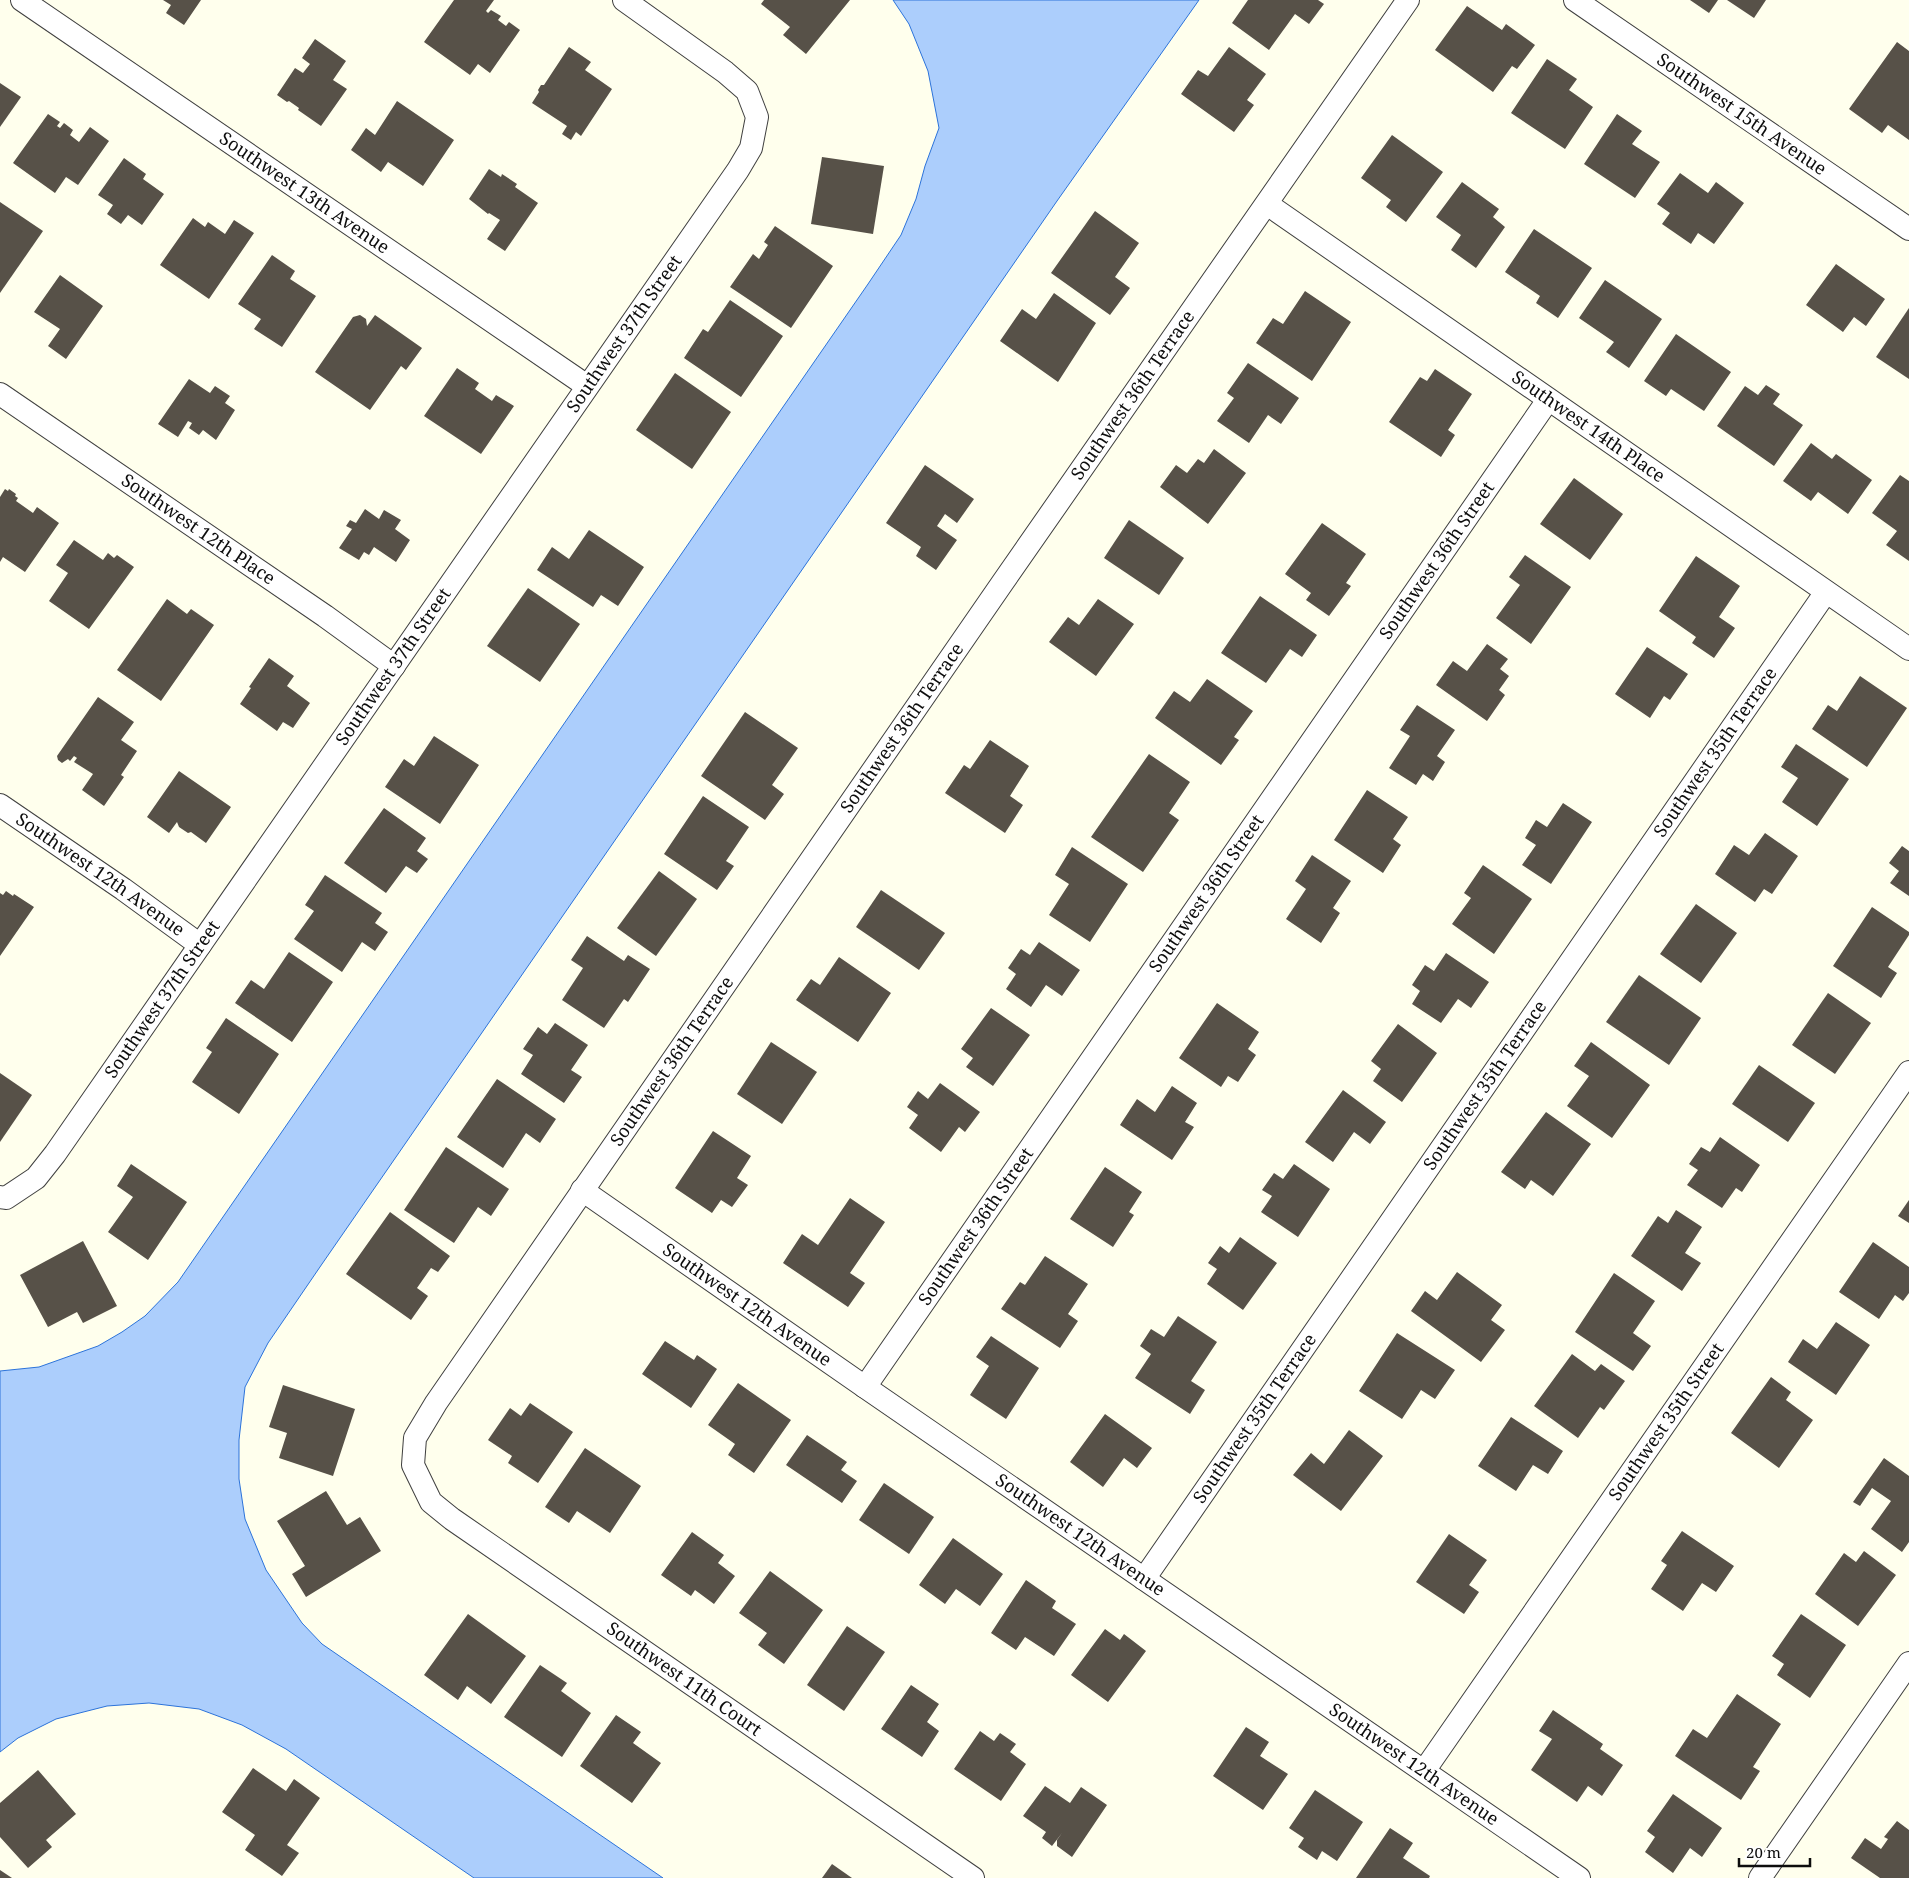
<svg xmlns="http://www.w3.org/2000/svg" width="1909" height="1878" font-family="'Noto Serif',serif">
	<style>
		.water { fill: #accefc; stroke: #2c73da }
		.building { fill: #575148 }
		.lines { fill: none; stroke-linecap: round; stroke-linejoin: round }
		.street-casing { stroke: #404040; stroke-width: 24 }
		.street { stroke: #fff; stroke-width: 22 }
		.labels { text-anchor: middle; stroke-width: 5; stroke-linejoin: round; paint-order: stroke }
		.street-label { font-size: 18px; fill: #0d0d0d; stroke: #fff }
	</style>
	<rect width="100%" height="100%" fill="#ffffed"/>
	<polygon class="water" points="893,0 1199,0 1057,201 322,1264 268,1343 245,1387 239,1440 239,1479 245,1519 266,1570 302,1623 322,1644 351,1664 663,1878 474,1878 286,1749 242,1725 199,1709 149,1703 107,1706 56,1719 18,1738 0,1752 0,1371 39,1367 98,1346 122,1332 145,1316 178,1282 868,284 901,235 916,199 925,166 939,128 928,71 909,24"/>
	<g class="building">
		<polygon points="163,0 201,0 184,25 166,13 171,5"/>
		<polygon points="454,0 494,0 486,11 488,13 491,10 501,16 498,20 506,26 509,22 520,30 490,73 478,64 470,75 424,42"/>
		<polygon points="764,0 850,0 806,54 783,35 790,27 761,4"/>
		<polygon points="1248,0 1318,0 1324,4 1309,24 1295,14 1269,50 1232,23"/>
		<polygon points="1690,0 1718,0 1709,13"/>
		<polygon points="1727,0 1766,0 1754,18"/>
		<polygon points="1467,6 1502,30 1506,24 1535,45 1517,69 1512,66 1493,92 1435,50"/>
		<polygon points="315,39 346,61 333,80 347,89 321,126 298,110 299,108 289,101 287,102 277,95 295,68 303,73 310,64 302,58"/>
		<polygon points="1897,42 1909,51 1909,140 1888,125 1882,133 1849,109"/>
		<polygon points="569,47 591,62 585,70 612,89 581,136 576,132 571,140 562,134 567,126 532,103 539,92 538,90 541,85 544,85"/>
		<polygon points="1229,47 1266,74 1247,100 1254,105 1234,132 1181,94 1198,70 1208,76"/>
		<polygon points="1547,59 1577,79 1569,90 1593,107 1565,149 1511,113"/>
		<polygon points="0,83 21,97 0,127"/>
		<polygon points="397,101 454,140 423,186 388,162 381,172 351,150 366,128 375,135"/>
		<polygon points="48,114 60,122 57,126 60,128 64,123 73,130 70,135 79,142 90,127 109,141 78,185 66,177 55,193 13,163"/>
		<polygon points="1617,114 1642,131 1632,144 1660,162 1635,198 1584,164"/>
		<polygon points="1392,135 1443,172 1406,222 1386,207 1391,200 1361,178"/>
		<polygon points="822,157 884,166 873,234 811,224"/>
		<polygon points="124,158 146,174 143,179 164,194 142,225 128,215 121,224 107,214 113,205 98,195"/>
		<polygon points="489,169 501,177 502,174 517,184 515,187 538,203 505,251 487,239 500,220 489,213 488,214 469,199"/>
		<polygon points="1680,173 1708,193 1716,182 1744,203 1714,244 1698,233 1691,244 1662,224 1670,213 1657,204"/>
		<polygon points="1462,182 1499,209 1493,217 1505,227 1476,268 1451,250 1461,235 1436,217"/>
		<polygon points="0,202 43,231 0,293"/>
		<polygon points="1095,211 1139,243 1115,277 1130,288 1110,315 1051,273"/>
		<polygon points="193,218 205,227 208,222 225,234 234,220 254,233 209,299 160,265"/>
		<polygon points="775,226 833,266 791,328 730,287 753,254 759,259 768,245 764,242"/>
		<polygon points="1534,229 1592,268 1558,318 1536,303 1540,296 1505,272"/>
		<polygon points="272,255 295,271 290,279 316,296 282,347 254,329 261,319 238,304"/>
		<polygon points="1836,264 1885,299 1866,326 1854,317 1843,332 1806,305"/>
		<polygon points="60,275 103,306 66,359 48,346 60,329 34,312"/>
		<polygon points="1605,280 1662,319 1629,368 1606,352 1614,342 1579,318"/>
		<polygon points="1305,291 1351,322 1312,381 1256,343 1273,318 1283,324"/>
		<polygon points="1054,293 1096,323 1058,382 1000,341 1022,309 1036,319"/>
		<polygon points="730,300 783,336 741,397 684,358 703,329 708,332"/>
		<polygon points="1909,308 1909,379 1876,357"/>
		<polygon points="360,315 366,319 367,326 375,315 422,348 406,370 401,366 370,410 315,372 353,317"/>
		<polygon points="1676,334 1731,372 1704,411 1671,389 1666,396 1644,381"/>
		<polygon points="1248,363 1299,398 1281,424 1268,415 1249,443 1217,421 1234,398 1227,393"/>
		<polygon points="457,368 479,383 475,389 492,401 496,395 514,406 481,454 424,416"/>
		<polygon points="1435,369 1472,394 1448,430 1455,435 1441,457 1389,422 1420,377 1427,381"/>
		<polygon points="675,373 731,412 692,469 636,430"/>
		<polygon points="189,379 210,393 215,386 230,396 225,403 235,410 216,440 203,430 199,435 189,428 192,423 188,421 178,437 158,424"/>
		<polygon points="1766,385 1780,394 1773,404 1803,425 1774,466 1717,426 1745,386 1758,395"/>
		<polygon points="1811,443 1832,459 1836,454 1872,480 1848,514 1818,492 1811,501 1783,481"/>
		<polygon points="1214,449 1246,473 1208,524 1160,487 1176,465 1187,473 1198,459 1204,463"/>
		<polygon points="925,465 974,499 957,523 945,514 937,526 957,540 936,570 916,556 921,547 886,523"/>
		<polygon points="1900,475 1909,481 1909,561 1886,545 1897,531 1872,513"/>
		<polygon points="1574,478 1623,514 1590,560 1540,524"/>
		<polygon points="5,489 8,491 9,489 16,494 15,496 18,498 16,501 33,513 37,507 59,523 25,572 3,557 0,562 0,497"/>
		<polygon points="365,509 379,519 384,510 401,520 395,529 410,540 396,562 374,547 369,555 364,552 359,560 339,548 352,529 346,526 350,520 356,523"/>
		<polygon points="1129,520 1184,558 1159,595 1104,558"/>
		<polygon points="1322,523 1366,554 1346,583 1351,586 1329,616 1306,600 1311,593 1285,574"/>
		<polygon points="589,530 644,567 618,606 601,595 593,607 537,570 552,547 569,559"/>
		<polygon points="74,540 103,560 108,553 114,558 117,555 134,567 89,629 49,601 68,573 56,565"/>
		<polygon points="1525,555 1571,587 1531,644 1496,618 1520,585 1509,577"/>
		<polygon points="1696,556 1740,586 1719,617 1735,628 1714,658 1692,643 1696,637 1659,611"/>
		<polygon points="528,588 580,624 540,682 487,646"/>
		<polygon points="1260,596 1317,635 1302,657 1290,649 1266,683 1221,653"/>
		<polygon points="167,599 187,614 191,609 214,625 161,701 117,670"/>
		<polygon points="1098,599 1134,624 1096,676 1049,642 1068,617 1079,625"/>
		<polygon points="1487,644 1508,659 1500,669 1509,676 1499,690 1505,695 1487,721 1436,685 1453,661 1467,671"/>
		<polygon points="1647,647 1688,674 1670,700 1664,696 1650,718 1615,694"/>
		<polygon points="269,658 294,676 287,686 310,703 293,728 283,722 277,731 240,704 251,688 249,687"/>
		<polygon points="1860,676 1907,708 1867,767 1812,729 1828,705 1837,711"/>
		<polygon points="1207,679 1253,711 1234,737 1239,740 1221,765 1155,718 1174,691 1190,702"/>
		<polygon points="98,697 134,722 121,740 137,751 121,775 124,777 104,806 82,790 93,774 74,762 77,758 74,756 70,761 68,759 62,763 58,760 57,756"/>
		<polygon points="1417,705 1455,730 1437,756 1445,762 1433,781 1423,774 1416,785 1389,768 1410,736 1400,730"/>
		<polygon points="745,712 798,748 772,785 784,794 765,820 701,776"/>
		<polygon points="434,736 479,765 440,824 385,787 404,759 414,766"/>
		<polygon points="990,740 1029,766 1010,796 1023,805 1005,833 945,793 964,765 970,769"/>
		<polygon points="1796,744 1849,779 1817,826 1782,802 1798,778 1781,767"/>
		<polygon points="1149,754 1190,782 1169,813 1179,820 1143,872 1091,837"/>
		<polygon points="179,771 231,807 206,843 191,832 188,833 179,827 177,822 169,833 147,817"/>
		<polygon points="1367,790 1408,817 1393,839 1401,845 1383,873 1334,840"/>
		<polygon points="703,796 749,827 726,861 734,866 717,890 664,854"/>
		<polygon points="1563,803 1592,822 1551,884 1522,865 1536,845 1525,838 1536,820 1547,827"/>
		<polygon points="384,808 426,838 417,851 428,859 417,873 406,866 386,893 344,863"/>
		<polygon points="1765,833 1798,856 1772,894 1764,889 1755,902 1715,874 1734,845 1749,855"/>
		<polygon points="1902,846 1909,851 1909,896 1890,883 1899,871 1889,863"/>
		<polygon points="1072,847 1128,884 1090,942 1049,915 1069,884 1055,875"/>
		<polygon points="1312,855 1351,881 1333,908 1340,913 1321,943 1286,919 1306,889 1295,881"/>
		<polygon points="1483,865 1532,899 1494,954 1452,924 1471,898 1464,893"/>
		<polygon points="659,871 697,899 656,956 617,928"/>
		<polygon points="325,875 382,913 375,923 388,932 375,951 362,942 342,972 294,939 314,911 305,905"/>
		<polygon points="881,890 945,933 919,970 856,927"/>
		<polygon points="6,891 13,896 14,894 34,907 0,956 0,893 3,895"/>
		<polygon points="1696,904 1737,933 1701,983 1660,954"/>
		<polygon points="1872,907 1909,932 1909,935 1888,967 1897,973 1881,998 1833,966"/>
		<polygon points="587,936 624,961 628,955 650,969 628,1002 624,999 604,1028 562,1000 583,968 571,960"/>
		<polygon points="1039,942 1080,970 1062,996 1046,985 1031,1007 1006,989 1016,974 1008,968 1021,949 1030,955"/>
		<polygon points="289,952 333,982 292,1042 235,1003 251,980 264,989"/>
		<polygon points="1446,953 1489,982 1471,1008 1458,999 1441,1023 1412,1004 1420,991 1412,985 1425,965 1434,971"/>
		<polygon points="839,957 891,993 858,1042 796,1000 811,979 820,985"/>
		<polygon points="1639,975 1701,1018 1669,1065 1606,1022"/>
		<polygon points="1828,993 1871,1023 1835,1074 1792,1045"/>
		<polygon points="1217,1003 1259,1032 1248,1049 1256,1055 1238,1082 1228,1076 1221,1087 1179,1058"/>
		<polygon points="991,1008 1030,1035 993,1086 966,1067 973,1058 961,1049"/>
		<polygon points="226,1018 279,1054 239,1114 192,1082 212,1052 206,1048"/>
		<polygon points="555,1023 588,1045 571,1070 582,1077 564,1103 521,1074 533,1055 523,1049 538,1027 547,1034"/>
		<polygon points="1398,1024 1437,1053 1402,1102 1373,1081 1381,1069 1371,1061"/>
		<polygon points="771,1042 817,1072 782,1124 737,1094"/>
		<polygon points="1591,1042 1650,1085 1612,1138 1567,1106 1589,1076 1574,1066"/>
		<polygon points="1759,1065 1815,1103 1788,1142 1732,1104"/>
		<polygon points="0,1073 32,1095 0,1142"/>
		<polygon points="497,1079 556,1119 540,1143 526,1133 503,1168 457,1137"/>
		<polygon points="940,1083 980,1112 965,1132 959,1127 941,1152 909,1128 918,1115 907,1107 918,1091 928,1099"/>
		<polygon points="1172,1086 1197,1103 1185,1122 1194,1127 1172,1160 1120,1125 1137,1099 1155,1112"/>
		<polygon points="1343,1090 1386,1122 1370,1144 1354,1132 1333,1162 1305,1142"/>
		<polygon points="1546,1112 1591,1144 1553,1196 1531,1180 1525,1189 1501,1172"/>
		<polygon points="713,1131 751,1156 737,1178 748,1185 732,1207 721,1200 712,1213 675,1188"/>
		<polygon points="1720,1137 1760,1165 1742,1192 1736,1188 1722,1208 1687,1185 1698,1170 1689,1164 1701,1147 1710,1152"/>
		<polygon points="446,1147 509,1189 491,1216 478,1207 454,1243 404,1210"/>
		<polygon points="131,1164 187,1202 148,1260 108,1232 133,1197 117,1186"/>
		<polygon points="1294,1164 1330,1189 1298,1237 1261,1212 1272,1196 1262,1190 1274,1173 1283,1179"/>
		<polygon points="1105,1167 1142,1192 1129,1212 1134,1215 1113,1247 1070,1219"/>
		<polygon points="850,1198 885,1222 850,1273 865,1283 848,1307 783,1263 802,1234 818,1245"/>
		<polygon points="1909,1200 1909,1223 1898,1216"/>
		<polygon points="1676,1210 1702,1227 1685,1253 1701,1263 1682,1291 1631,1256 1658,1216 1668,1223"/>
		<polygon points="390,1212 450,1256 438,1272 431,1268 417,1288 428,1296 411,1320 346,1274"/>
		<polygon points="1240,1237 1277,1263 1243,1310 1207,1284 1217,1269 1208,1263 1220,1246 1229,1253"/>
		<polygon points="83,1241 117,1306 83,1323 77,1312 48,1327 20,1275"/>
		<polygon points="1873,1242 1909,1267 1909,1293 1903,1301 1895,1295 1879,1319 1839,1292"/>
		<polygon points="1045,1256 1088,1284 1068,1314 1078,1321 1060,1348 1001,1309 1020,1282 1025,1285"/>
		<polygon points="1457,1272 1502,1305 1491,1320 1505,1330 1481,1362 1411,1311 1425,1291 1437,1300"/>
		<polygon points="1614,1273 1655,1301 1633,1333 1651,1346 1633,1371 1575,1332"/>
		<polygon points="1178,1316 1217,1342 1191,1381 1205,1390 1190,1414 1135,1378 1151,1354 1140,1346 1151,1329 1164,1337"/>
		<polygon points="1836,1322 1870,1345 1836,1395 1788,1362 1803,1339 1817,1349"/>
		<polygon points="1397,1333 1455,1370 1435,1399 1421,1390 1402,1419 1359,1391"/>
		<polygon points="991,1336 1039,1368 1006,1419 970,1395 989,1366 976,1357"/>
		<polygon points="665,1341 694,1360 697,1355 717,1369 691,1408 642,1374"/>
		<polygon points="1572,1354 1595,1371 1601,1364 1625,1381 1604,1410 1600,1407 1578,1438 1534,1406"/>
		<polygon points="1771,1377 1791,1392 1786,1400 1813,1420 1779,1468 1731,1433"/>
		<polygon points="738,1383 791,1420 754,1473 728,1455 735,1444 708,1425"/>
		<polygon points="283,1385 355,1409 333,1476 279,1458 287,1433 269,1427"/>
		<polygon points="530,1403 573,1432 538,1483 508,1463 512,1456 488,1440 510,1408 521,1416"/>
		<polygon points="1105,1414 1152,1448 1137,1468 1124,1458 1103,1487 1070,1462"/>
		<polygon points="1511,1417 1563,1451 1548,1474 1533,1465 1516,1491 1478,1466"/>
		<polygon points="1349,1430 1383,1456 1341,1511 1293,1475 1311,1453 1324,1464"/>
		<polygon points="807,1435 847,1462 841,1470 857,1481 842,1503 786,1465"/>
		<polygon points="585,1448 641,1486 610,1533 577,1511 569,1523 545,1507"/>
		<polygon points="1884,1458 1909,1476 1909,1542 1902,1552 1871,1529 1891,1501 1872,1488 1860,1506 1853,1502"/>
		<polygon points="884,1483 934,1517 909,1554 859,1520"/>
		<polygon points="326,1491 347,1525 360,1517 381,1551 306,1597 292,1574 305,1566 277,1521"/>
		<polygon points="1682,1531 1734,1566 1716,1592 1702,1583 1683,1611 1651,1589 1667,1565 1661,1561"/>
		<polygon points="692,1532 724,1555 718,1563 735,1576 714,1604 695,1590 691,1596 661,1575"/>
		<polygon points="1449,1534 1487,1560 1469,1585 1479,1592 1464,1614 1416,1582"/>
		<polygon points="953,1538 1003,1574 980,1606 956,1589 945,1604 919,1585"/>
		<polygon points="1864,1551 1896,1575 1858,1626 1815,1594 1844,1553 1856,1562"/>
		<polygon points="770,1571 823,1610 784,1664 758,1645 767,1633 739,1613"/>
		<polygon points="1026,1580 1056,1601 1052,1608 1076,1624 1054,1656 1025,1637 1016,1650 991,1633"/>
		<polygon points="468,1614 526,1656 491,1704 467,1686 458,1700 424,1675"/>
		<polygon points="1801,1614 1846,1645 1810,1698 1777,1675 1784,1664 1772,1656"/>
		<polygon points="847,1626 885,1652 844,1711 807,1685"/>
		<polygon points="1105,1629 1120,1640 1124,1634 1146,1651 1108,1702 1071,1675"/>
		<polygon points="540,1665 567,1683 561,1691 591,1713 562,1757 504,1717"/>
		<polygon points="911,1685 939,1704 927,1722 939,1731 922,1757 881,1729"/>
		<polygon points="1737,1694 1781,1724 1753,1767 1760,1771 1741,1800 1675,1756 1693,1729 1707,1738"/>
		<polygon points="1553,1710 1603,1744 1600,1749 1623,1765 1602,1796 1588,1786 1577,1802 1531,1770 1552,1739 1539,1731"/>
		<polygon points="616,1715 641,1732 633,1743 661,1763 632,1803 580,1766"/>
		<polygon points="1246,1727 1269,1742 1260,1756 1288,1774 1263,1810 1213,1776"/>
		<polygon points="980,1731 994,1741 1000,1733 1016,1744 1010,1752 1026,1764 1001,1801 954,1769"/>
		<polygon points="253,1768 286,1791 294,1779 320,1798 287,1845 299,1853 282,1876 245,1850 255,1835 222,1812"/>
		<polygon points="38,1770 76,1814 46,1840 52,1847 28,1868 0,1837 0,1803"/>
		<polygon points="1045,1786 1070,1803 1081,1787 1107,1805 1072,1857 1057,1846 1057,1840 1062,1833 1052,1846 1042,1838 1046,1832 1023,1816"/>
		<polygon points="1315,1790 1363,1822 1337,1861 1322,1851 1317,1860 1298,1847 1304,1838 1289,1828"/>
		<polygon points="1673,1794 1722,1828 1702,1857 1690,1848 1673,1873 1645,1852 1655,1837 1647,1831"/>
		<polygon points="1897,1821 1909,1830 1909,1878 1880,1878 1851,1858 1865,1838 1881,1849 1888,1839 1884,1837"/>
		<polygon points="1390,1828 1413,1843 1403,1858 1430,1876 1429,1878 1356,1878"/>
		<polygon points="832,1864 852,1878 822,1878"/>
		<polygon points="0,1870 12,1878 0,1878"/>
	</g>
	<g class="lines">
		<defs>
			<g id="street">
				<path id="s1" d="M22,0L587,386"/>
				<path id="s2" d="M1575,0L1909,229"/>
				<path id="s3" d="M1267,204L1909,649"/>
				<path id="s4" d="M0,394L325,616L394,666"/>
				<path id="s5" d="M0,805L123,889L200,945"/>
				<path id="s6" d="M582,1190L865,1387L1579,1878"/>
				<path id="s7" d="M0,1197L6,1198L36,1178L55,1154L738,170L751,148L757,117L747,91L725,72L624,0"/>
				<path id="s8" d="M865,1387L1548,400"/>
				<path id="s9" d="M1144,1579L1826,592"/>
				<path id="s10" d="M1424,1771L1909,1072"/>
				<path id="s11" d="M973,1878L452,1519L431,1502L413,1465L415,1438L436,1403L1003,582L1408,0"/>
				<polyline points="1760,1878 1909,1663"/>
			</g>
		</defs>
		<use href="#street" class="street-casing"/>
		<use href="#street" class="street"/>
	</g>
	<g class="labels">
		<g class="street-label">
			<text dy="6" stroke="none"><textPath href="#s2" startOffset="202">Southwest 15th Avenue</textPath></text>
			<text dy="6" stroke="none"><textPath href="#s1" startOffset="342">Southwest 13th Avenue</textPath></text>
			<text dy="6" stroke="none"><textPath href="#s7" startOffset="1071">Southwest 37th Street</textPath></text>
			<text dy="6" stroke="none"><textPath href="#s11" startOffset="1994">Southwest 36th Terrace</textPath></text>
			<text dy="6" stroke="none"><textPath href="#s3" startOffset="391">Southwest 14th Place</textPath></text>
			<text dy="6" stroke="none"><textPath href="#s4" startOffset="240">Southwest 12th Place</textPath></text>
			<text dy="6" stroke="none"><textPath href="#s8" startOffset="1005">Southwest 36th Street</textPath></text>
			<text dy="6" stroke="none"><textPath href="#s7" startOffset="666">Southwest 37th Street</textPath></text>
			<text dy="6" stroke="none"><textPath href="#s11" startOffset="1589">Southwest 36th Terrace</textPath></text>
			<text dy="6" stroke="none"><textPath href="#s9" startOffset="1005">Southwest 35th Terrace</textPath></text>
			<text dy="6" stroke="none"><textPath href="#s5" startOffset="122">Southwest 12th Avenue</textPath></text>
			<text dy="6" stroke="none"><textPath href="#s8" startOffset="600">Southwest 36th Street</textPath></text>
			<text dy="6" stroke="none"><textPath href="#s7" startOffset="261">Southwest 37th Street</textPath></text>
			<text dy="6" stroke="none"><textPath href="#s11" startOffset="1184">Southwest 36th Terrace</textPath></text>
			<text dy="6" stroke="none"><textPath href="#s9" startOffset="600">Southwest 35th Terrace</textPath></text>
			<text dy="6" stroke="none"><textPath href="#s8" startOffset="195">Southwest 36th Street</textPath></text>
			<text dy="6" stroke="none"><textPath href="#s6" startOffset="201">Southwest 12th Avenue</textPath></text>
			<text dy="6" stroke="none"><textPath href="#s9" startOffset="195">Southwest 35th Terrace</textPath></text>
			<text dy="6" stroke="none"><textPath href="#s10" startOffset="425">Southwest 35th Street</textPath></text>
			<text dy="6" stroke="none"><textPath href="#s6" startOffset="606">Southwest 12th Avenue</textPath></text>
			<text transform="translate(684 1679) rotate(35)" y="6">Southwest 11th Court</text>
			<text dy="6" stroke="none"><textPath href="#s6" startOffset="1011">Southwest 12th Avenue</textPath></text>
		</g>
	</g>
	<path d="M1739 1858v8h71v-8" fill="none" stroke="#0d0d0d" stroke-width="2.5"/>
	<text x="1746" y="1858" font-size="15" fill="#0d0d0d" stroke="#ffffff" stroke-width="4" paint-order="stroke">20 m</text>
</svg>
